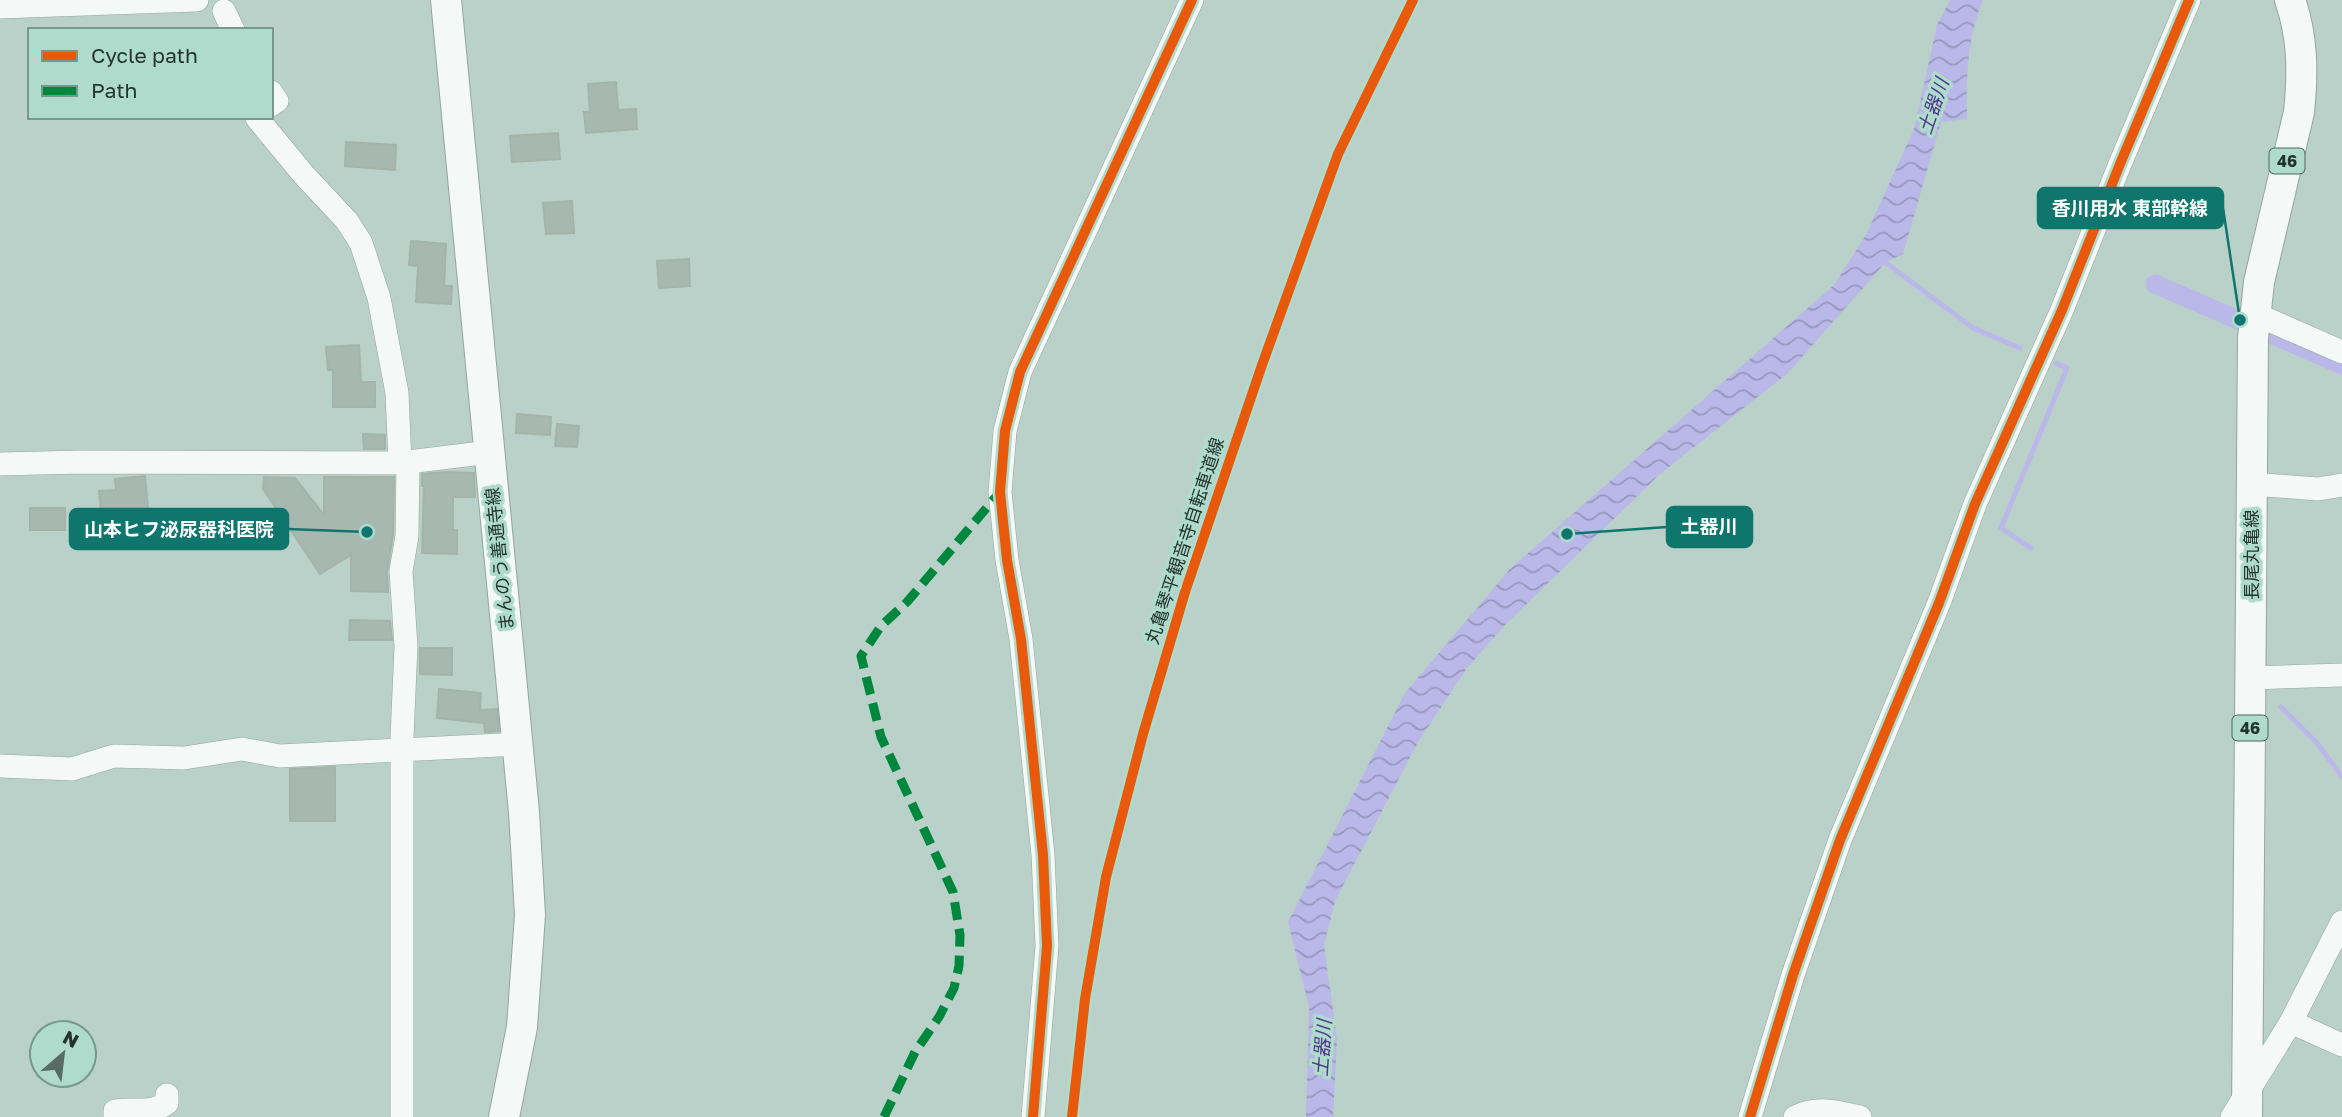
<svg xmlns="http://www.w3.org/2000/svg" width="2342" height="1117" font-family="'Golos Text','Noto Sans JP',sans-serif">
	<style>
		.water { fill: url(#water-waves) }
		.lines { fill: none; stroke-linecap: round; stroke-linejoin: round }
		.stream { stroke: #bab8e9; stroke-width: 5 }
		.canal { stroke: #bab8e9; stroke-width: 19 }
		.building { fill: #a7b8b0; stroke: #a3b4ab; stroke-width: 2 }
		.minor-casing { stroke: #93a69f; stroke-width: 24 }
		.major-casing { stroke: #93a69f; stroke-width: 32 }
		.minor { stroke: #f4f8f7; stroke-width: 23 }
		.major { stroke: #f4f8f7; stroke-width: 30 }
		.quiet { stroke: #00873e; stroke-width: 9; stroke-dasharray: 18 9; stroke-linecap: butt }
		.cycleway-casing { stroke: #afdbcc; stroke-width: 15 }
		.cycleway { stroke: #e8590c; stroke-width: 10 }
		.labels { text-anchor: middle; stroke-width: 7; stroke-linejoin: round; paint-order: stroke }
		.shield { fill: #afdbcc; stroke: #4d665e; stroke-width: 2 }
		.shield-label { font-size: 16px; font-weight: bold; fill: #23342f }
		.street-label { font-size: 18px; fill: #23342f; stroke: #afdbcc }
		.water-label { font-size: 19px; font-style: italic; fill: #4f368c; stroke: #afdbcc }
		.leader { fill: none; stroke: #0f766e; stroke-width: 2.5 }
		.callout-dot { fill: #0f766e; stroke: #afdbcc; stroke-width: 2.5 }
		.callout { fill: #0f766e; stroke: #0f766e; stroke-width: 2.5 }
		.callout-label { font-size: 19px; text-anchor: middle; font-weight: bold; fill: #fff }
	</style>
	<defs>
		<pattern id="water-waves" width="16" height="10" patternUnits="userSpaceOnUse" patternTransform="scale(1.75)"><rect width="16" height="10" fill="#bab8e9"/><path d="M0 5q4-4 8 0t8 0" fill="none" stroke="#9796bd"/></pattern>
	</defs>
	<rect width="100%" height="100%" fill="#b9d1c8"/>
	<path class="water" d="M1950,0H1983C1967,37 1966,79 1967,119L1941,122L1903,254L1886,262L1787,374L1661,473L1506,624L1467,668L1418,742L1335,901L1324,945L1337,1040L1333,1117H1306L1309,1007L1288,922L1405,693L1510,569L1834,285L1866,235L1914,129L1937,25Z"/>
	<g class="lines">
		<g class="stream">
			<polyline points="1882,260 1973,328 2020,348"/>
			<polyline points="2031,548 2001,528 2067,368 2056,363"/>
			<polyline points="2281,707 2318,744 2342,777"/>
		</g>
		<polyline class="canal" points="2155,284 2342,365"/>
	</g>
	<g class="building">
		<polygon points="616,82 618,110 636,109 637,129 586,133 584,112 590,112 588,84"/>
		<polygon points="558,133 560,159 512,162 510,136"/>
		<polygon points="346,142 396,145 395,170 345,166"/>
		<polygon points="572,201 574,233 546,234 543,203"/>
		<polygon points="411,241 446,244 444,286 452,286 451,304 416,302 418,266 409,265"/>
		<polygon points="689,259 690,286 659,288 657,261"/>
		<polygon points="359,345 361,382 375,382 375,407 333,407 333,370 328,370 326,347"/>
		<polygon points="517,414 551,417 550,435 516,433"/>
		<polygon points="557,424 579,426 577,447 555,446"/>
		<polygon points="363,434 385,435 385,449 364,449"/>
		<polygon points="445,472 474,473 475,497 453,497 453,530 457,530 457,554 422,553 424,486 422,486 422,474"/>
		<polygon points="145,476 149,519 102,523 99,491 116,490 115,479"/>
		<polygon points="264,477 295,478 324,515 324,477 394,477 393,535 387,572 388,592 351,591 351,555 320,574 263,489"/>
		<rect x="30" y="508" width="35" height="22"/>
		<polygon points="350,620 390,621 392,640 349,640"/>
		<polygon points="420,648 452,648 452,675 420,674"/>
		<polygon points="439,689 481,693 480,710 497,709 499,731 485,732 484,723 437,718"/>
		<polygon points="335,767 335,821 290,821 290,769"/>
	</g>
	<g class="lines">
		<defs>
			<g id="minor">
				<polyline points="0,7 197,0"/>
				<polyline points="224,11 233,30"/>
				<polyline points="271,92 277,101 271,105"/>
				<polyline points="258,117 257,118 304,175 347,221 361,243 379,298 397,393 400,463"/>
				<polyline points="2255,314 2342,352"/>
				<polyline points="0,464 81,462 400,463 490,452"/>
				<polyline points="2252,484 2318,489 2342,485"/>
				<polyline points="2251,678 2342,675"/>
				<polyline points="0,766 72,769 114,756 184,758 242,749 280,756 518,744"/>
				<polyline points="2291,1022 2342,1045"/>
				<path d="M115,1117V1111C132,1108 153,1114 167,1103V1095"/>
				<polyline points="402,1117 402,737 406,646 401,571 407,536 408,463"/>
				<polyline points="1033,1117 1047,946 1043,855 1021,639 1007,560 1000,492 1005,431 1020,372 1192,0"/>
				<polyline points="1750,1117 1793,975 1840,840 1939,603 1975,504 2062,310 2120,164 2189,0"/>
				<path d="M1795,1117C1818,1106 1836,1112 1860,1117"/>
				<polyline points="2232,1117 2291,1022 2342,922"/>
			</g>
			<g id="major">
				<polyline points="446,0 524,812 530,915 522,1027 504,1117"/>
				<path d="M2247,1117L2253,338L2259,282L2299,112C2303,73 2303,37 2290,0"/>
			</g>
		</defs>
		<use href="#minor" class="minor-casing"/>
		<use href="#major" class="major-casing"/>
		<use href="#minor" class="minor"/>
		<use href="#major" class="major"/>
		<polyline class="quiet" points="884,1117 915,1052 939,1017 954,988 959,966 960,935 953,892 881,737 861,656 881,626 907,602 1000,492"/>
		<defs>
			<g id="cycleway">
				<polyline points="1033,1117 1047,946 1043,855 1021,639 1007,560 1000,492 1005,431 1020,372 1192,0"/>
				<polyline points="1072,1117 1085,999 1106,877 1143,734 1185,592 1262,365 1338,154 1413,0"/>
				<polyline points="1750,1117 1793,975 1840,840 1939,603 1975,504 2062,310 2120,164 2189,0"/>
			</g>
		</defs>
		<use href="#cycleway" class="cycleway-casing"/>
		<use href="#cycleway" class="cycleway"/>
	</g>
	<g class="labels">
		<g class="shield">
			<rect x="2269.5" y="148.5" width="35" height="25" rx="5"/>
			<rect x="2232.5" y="715.5" width="35" height="25" rx="5"/>
		</g>
		<g class="shield-label">
			<text x="2287" y="167">46</text>
			<text x="2250" y="734">46</text>
		</g>
		<g class="street-label">
			<text transform="translate(1185 541) rotate(-72)" y="6">丸亀琴平観音寺自転車道線</text>
			<text transform="translate(2252 555) rotate(-90)" y="6">長尾丸亀線</text>
			<text transform="translate(500 559) rotate(-96)" y="6">まんのう善通寺線</text>
		</g>
		<g class="water-label">
			<text transform="translate(1933 106) rotate(-71)" y="7">土器川</text>
			<text transform="translate(1322 1048) rotate(-86)" y="7">土器川</text>
		</g>
	</g>
	<path class="leader" d="M2240 320L2223 208M1567 534L1667 527M367 532L288 529"/>
	<g class="callout-dot">
		<circle cx="2240" cy="320" r="7"/>
		<circle cx="1567" cy="534" r="7"/>
		<circle cx="367" cy="532" r="7"/>
	</g>
	<g class="callout">
		<rect x="2038" y="188" width="185" height="40" rx="7"/>
		<rect x="1667" y="507" width="85" height="40" rx="7"/>
		<rect x="70" y="509" width="218" height="40" rx="7"/>
	</g>
	<g class="callout-label">
		<text x="2130" y="215">香川用水 東部幹線</text>
		<text x="1709" y="533">土器川</text>
		<text x="179" y="536">山本ヒフ泌尿器科医院</text>
	</g>
	<rect x="28" y="28" width="245" height="91" fill="#afdbcc" stroke="#77988d" stroke-width="2"/>
	<rect x="42" y="51" width="35" height="10" fill="#e8590c" stroke="#77988d" stroke-width="2"/>
	<text x="91" y="63" font-size="21" fill="#23342f">Cycle path</text>
	<rect x="42" y="86" width="35" height="10" fill="#00873e" stroke="#77988d" stroke-width="2"/>
	<text x="91" y="98" font-size="21" fill="#23342f">Path</text>
	<g transform="translate(63 1054) rotate(28)"><circle r="33" fill="#afdbcc" stroke="#77988d" stroke-width="2"/>
	<path d="M0-5L12 26L0 18L-12 26Z" fill="#586b65"/>
	<text y="-10" font-size="19" font-weight="bold" text-anchor="middle" fill="#23342f">N</text>
	</g>
</svg>
